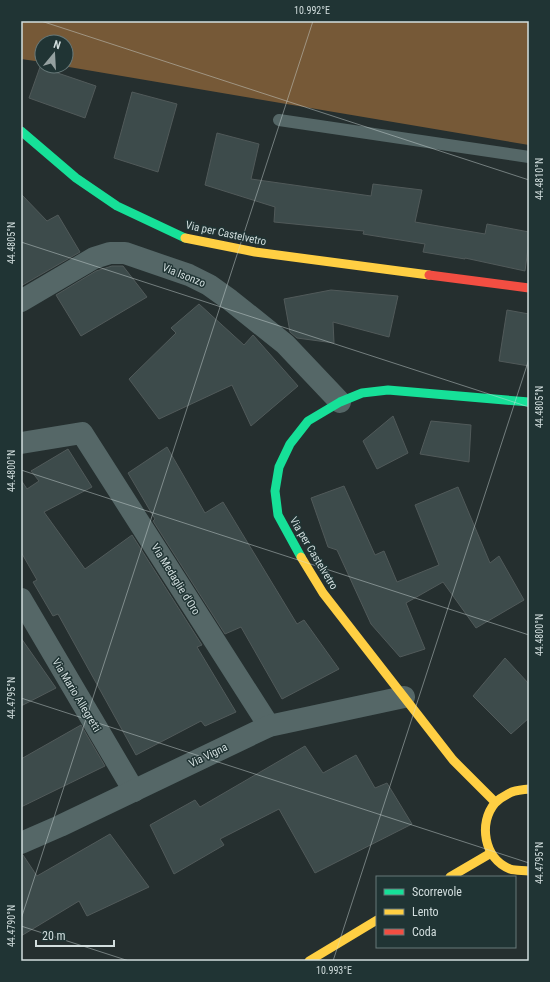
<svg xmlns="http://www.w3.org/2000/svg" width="550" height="982" font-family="'Roboto Condensed',sans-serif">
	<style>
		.forest { fill: #765937 }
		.building { fill: #3d4b4b; stroke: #515a5a }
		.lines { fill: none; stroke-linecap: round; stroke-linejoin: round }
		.lane { stroke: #556767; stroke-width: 12 }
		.street { stroke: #556767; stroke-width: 22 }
		.fast { stroke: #16e098; stroke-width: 9 }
		.slow { stroke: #ffcf43; stroke-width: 9 }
		.jam { stroke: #f24e42; stroke-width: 9 }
		.ticks { fill: none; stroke: #d2dede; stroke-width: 1; stroke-opacity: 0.45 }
		.labels { text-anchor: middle; stroke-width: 3; stroke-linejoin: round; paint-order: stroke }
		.street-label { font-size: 11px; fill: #d2dede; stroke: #203434 }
		.neatline { fill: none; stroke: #d2dede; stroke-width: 1.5 }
		.ticks-label { font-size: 10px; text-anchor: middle; fill: #d2dede }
	</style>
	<rect width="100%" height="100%" fill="#252f2f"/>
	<polygon class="forest" points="21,21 529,21 529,145 63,66 66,66 66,42 42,42 42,62 21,59"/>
	<g class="building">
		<polygon points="40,67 96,86 85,118 29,98"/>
		<polygon points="132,92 177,104 158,172 114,158"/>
		<polygon points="217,133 259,144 251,179 371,196 373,184 422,190 415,222 485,234 487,224 529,232 529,241 525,271 465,258 465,259 423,252 425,244 363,234 364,231 274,222 275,207 205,185"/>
		<polygon points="21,194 47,221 58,215 80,252 21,286"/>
		<polygon points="112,266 123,266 147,297 81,336 56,295 96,271"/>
		<polygon points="331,290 398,296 389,337 333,322 334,343 297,338 290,332 284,299"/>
		<polygon points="199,304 244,345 253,335 298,386 251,426 232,385 159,419 129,379 176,333 171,328"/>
		<polygon points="507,310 529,314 529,366 499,361"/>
		<polygon points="393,416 408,453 377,469 363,441"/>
		<polygon points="431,421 471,425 469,462 420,454"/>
		<polygon points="167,447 205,513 223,502 297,624 304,620 339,669 282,699 241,627 225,634 153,521 155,519 128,473"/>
		<polygon points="68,449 92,487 44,512 85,569 132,535 202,645 197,647 236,712 205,726 201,721 136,755 58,614 53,616 33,582 37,580 21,552 21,480 27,489 39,481 31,471"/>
		<polygon points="344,486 375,555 384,551 397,582 439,565 415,505 458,487 490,563 499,556 524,600 476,628 443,582 406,603 425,649 400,657 371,624 337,550 328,547 311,498"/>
		<polygon points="21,638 56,688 21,706"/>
		<polygon points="505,658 529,684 529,718 511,734 473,696"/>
		<polygon points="81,725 105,766 21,807 21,759"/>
		<polygon points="305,746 323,773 356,755 375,788 387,783 412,824 315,873 279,809 220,839 224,845 174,874 150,825 195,800 200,807"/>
		<polygon points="110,834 149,887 87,916 79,901 21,936 21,855 23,855 37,876"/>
	</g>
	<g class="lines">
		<polyline class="lane" points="279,120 529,157"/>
		<g class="street">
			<polyline points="21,301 94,258 110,253 125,253 189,275 209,285 230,300 285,344 340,402"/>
			<polyline points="21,443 82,433 269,726"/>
			<polyline points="21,599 134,791"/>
			<polyline points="21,843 60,826 269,726 404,697"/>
		</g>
		<g class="fast">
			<polyline points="21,131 76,178 117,206 185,238"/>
			<polyline points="301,557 278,515 275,491 279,467 290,444 308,421 340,402 362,393 388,390 529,402"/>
		</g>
		<g class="slow">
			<polyline points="185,238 255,252 429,275"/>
			<polyline points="301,557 323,593 453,760 495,802"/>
			<path d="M529,789C522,790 513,790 508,794C504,796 498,800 495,803C478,823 484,859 510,869C516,871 523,870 529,871"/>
			<polyline points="450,877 491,853"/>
			<polyline points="309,961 377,920"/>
		</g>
		<polyline class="jam" points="429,275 529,288"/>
	</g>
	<path class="ticks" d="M41,21L529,180M21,242L529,407M21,470L529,635M21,698L529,863M21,919L313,21M21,926L129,961M333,961L529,359"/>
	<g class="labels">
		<g class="street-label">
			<text transform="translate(226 233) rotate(12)" y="4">Via per Castelvetro</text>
			<text transform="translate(184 275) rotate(22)" y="4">Via Isonzo</text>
			<text transform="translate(314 553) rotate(59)" y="4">Via per Castelvetro</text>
			<text transform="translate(176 579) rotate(58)" y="4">Via Medaglie d'Oro</text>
			<text transform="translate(77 695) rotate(59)" y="4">Via Mario Allegretti</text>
			<text transform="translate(208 755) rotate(-26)" y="4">Via Vigna</text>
		</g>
	</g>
	<rect width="550" height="982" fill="none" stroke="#203434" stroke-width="44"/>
	<rect x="376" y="876" width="140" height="72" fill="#203434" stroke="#677878"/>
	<rect x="384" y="889" width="20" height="6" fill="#16e098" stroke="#677878"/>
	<text x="412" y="896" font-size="12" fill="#d2dede">Scorrevole</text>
	<rect x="384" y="909" width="20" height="6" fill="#ffcf43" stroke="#677878"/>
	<text x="412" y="916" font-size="12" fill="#d2dede">Lento</text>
	<rect x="384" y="929" width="20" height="6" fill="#f24e42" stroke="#677878"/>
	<text x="412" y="936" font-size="12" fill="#d2dede">Coda</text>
	<g transform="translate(54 54) rotate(18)"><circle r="19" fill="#203434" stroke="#677878"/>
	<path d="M0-3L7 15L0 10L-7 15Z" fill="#95a1a1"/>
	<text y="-6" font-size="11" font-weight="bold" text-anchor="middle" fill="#d2dede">N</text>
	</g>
	<path d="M36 940v6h78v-6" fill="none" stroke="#d2dede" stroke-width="2"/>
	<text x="42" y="940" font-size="12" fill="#d2dede" stroke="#203434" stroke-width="3" paint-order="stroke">20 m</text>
	<rect x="22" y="22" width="506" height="938" class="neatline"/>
	<g class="ticks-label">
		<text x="312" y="14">10.992°E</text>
		<text transform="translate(539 179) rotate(-90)" y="4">44.4810°N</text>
		<text transform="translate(11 243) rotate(-90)" y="4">44.4805°N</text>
		<text transform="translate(539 407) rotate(-90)" y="4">44.4805°N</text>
		<text transform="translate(11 471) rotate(-90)" y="4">44.4800°N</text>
		<text transform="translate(539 635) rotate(-90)" y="4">44.4800°N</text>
		<text transform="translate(11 698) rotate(-90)" y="4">44.4795°N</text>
		<text transform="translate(539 863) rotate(-90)" y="4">44.4795°N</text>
		<text transform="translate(11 926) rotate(-90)" y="4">44.4790°N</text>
		<text x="334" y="974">10.993°E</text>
	</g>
</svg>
